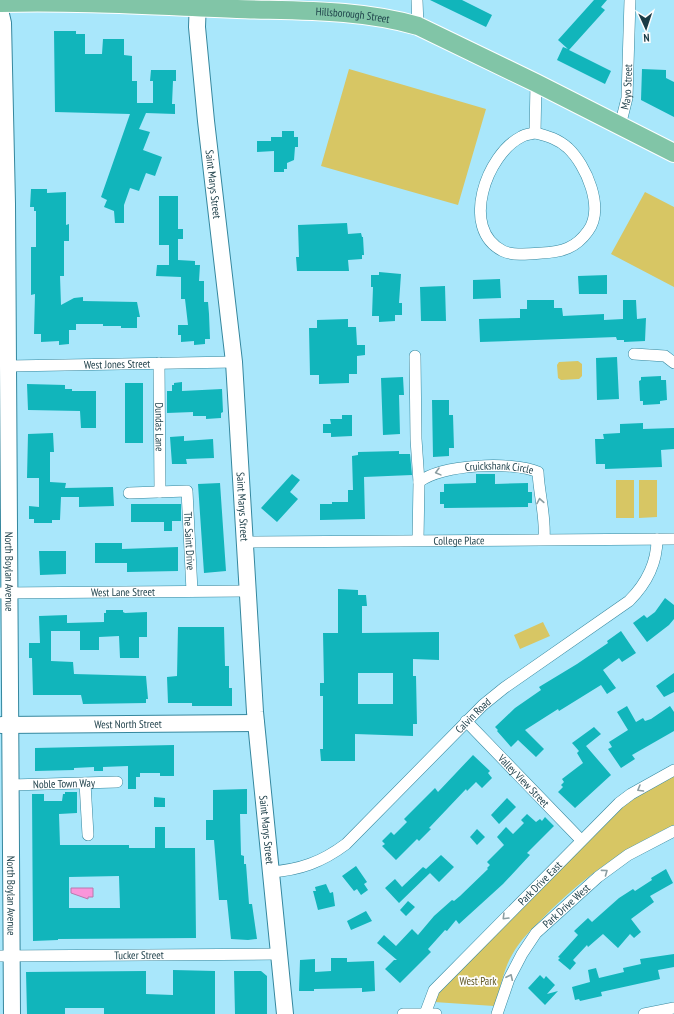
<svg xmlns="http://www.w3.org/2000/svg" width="674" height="1014" font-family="'PT Sans Narrow',sans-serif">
<rect width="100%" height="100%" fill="#a9e7fb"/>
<path fill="#d7c664" d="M349,69L486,109L458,205L321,166Z
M645,192L674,207V287L611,254Z
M578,361L582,364V376L579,379L561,380L558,378L557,365L559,362Z
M616,480H634V518H616Z
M639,480H657V517L639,518Z
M543,622L550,636L520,649L514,635Z
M674,775V825C624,848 582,878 543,918C532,929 520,940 512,955C503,970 501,989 494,1006L434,1002L433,990L609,819L630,801Z"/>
<path fill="#f995da" stroke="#b67aae" d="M71,888H93V897H88V899L71,893Z"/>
<path fill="#11b5bb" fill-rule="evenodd" d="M430,0H462L492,15L486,27Z
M594,0H607L601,7L605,10L569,50L611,71L605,84L557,60L563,47L568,49L558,40Z
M54,31H76V34H85V54H102L103,39H124V55L132,56V81H137V103H153V81H150L151,70H176V81H173L172,104H175V114L146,113L139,129L150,132L143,150L162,157L155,176L146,173L139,191L130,188L124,205V223H115L114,211L104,207L107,200L101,197L130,114L55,112Z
M642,69L666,70V78L674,82V117L641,100Z
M282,131H294V137H298V147H295L294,160L287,163V169H284V172H274V151L257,152V141H271V137H282Z
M31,189H47V193L66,192V225L69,224V241H64V276H60L61,305L74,298L83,297V301L137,302L140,317H137V328H121V326H103V324H76V330H69V344L59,345V341L41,342V334H34L35,294L31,295V247H36V211H34V207H30Z
M159,196H178V229H183V239H178V260L195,261V265H200L199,281H204V302H208L209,314L210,339H205V344L194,345V341L181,342V335H178V325H188L185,299H181V277L156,276L157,265H169V245H159Z
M347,223L348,234L361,233L362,237H363L364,255H362V259L348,260L349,271H297L296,257H299L298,225Z
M379,272L401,274L399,303H402V315H395V321L379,322V316H372L373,287H371V275H379Z
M607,275V294H579L578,276Z
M500,279L501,298L473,299V280Z
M445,286L446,321H421L420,287Z
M527,300H554V308H562L563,316L604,314V320L623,319V300H636L637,319L646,318L645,341L624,342V340H617L616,337L480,342L479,319L520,318V309H527Z
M348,319V327H356L357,345H365V355L357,356V374H349V383L319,384V375H310L309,328H317V320Z
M617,357L619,399L597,400L596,358Z
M661,376V380H666L667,400L660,401V404L643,405V401H640L639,381L641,380V377Z
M403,377L404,395H399L400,434L383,435L381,378Z
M182,382V391L222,389L223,412L221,413V418L206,419V416H193V412L167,413V391H172V385H174V383Z
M125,383H143V443H125Z
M27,384L65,385V389H72V391H96V428H81L80,411L28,410Z
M432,400H449V415H453L454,448H449V456L433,457Z
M342,415H352V436L331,437V433H323V424H331L330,419H342Z
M643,423V429L674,428V449L661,450L662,467L605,469V464H596L595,439H604L603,434L620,433V424Z
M53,433L54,452H50V482L66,483L65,488L113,487L114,506L79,507V497H61L60,520H52V523H34V519H29V506L39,507V478H27L28,434Z
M184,436V441L213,439L214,458L186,459L187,464H172L170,437Z
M399,451V454H410L412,475L364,477L365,519L320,520V504H332V502H348V490H353L352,456L358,455V452Z
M292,474L300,480L290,492L298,499L277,522L261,508Z
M476,474H495V484L528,483V492H532V503H528V507L444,508V504H440V492H444V484L476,483Z
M220,483L226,571L204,573L198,484Z
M131,504H181V521H172V531H164V522H131Z
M95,543H122V549L178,547V571L127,572V563H95Z
M39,551H66V574L40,575Z
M338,589L358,590V595H366L367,606H362V633L439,632V660L413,659V676H416L417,724H413V736L355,734V761H321L320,749H323V696H320V683H324L323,633H338ZM358,673H393V704H358Z
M665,598L674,605V619L669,625L647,642L633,623L644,615L647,618L655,612Z
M106,610H123V612L125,613L147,612V637H139V658H120L119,636L99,637V650H80V631H51V661L73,662L74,674L146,676L148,699H146V703L83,704L81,695H33L32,658H29V643H40L39,616L67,615V623L104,622V613H106Z
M178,627H224L225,666H229V688H232V706H192V703H168L167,677L177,676Z
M621,631L636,653L622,662L619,658L603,670L616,688L607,694L601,685L559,711L558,709L525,730L544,749L536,757L518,740L511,747L497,731L498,730L495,727L515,708L541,690L539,687L577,664L608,643L607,641Z
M674,673V692L664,697L656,686Z
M627,706L636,722L643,718L645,721L651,719L670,706L674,712V731L632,755L635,759L621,768L608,749L612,747L609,742L628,730L617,712Z
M594,727L601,734L586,746L611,775L575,808L558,792L563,787L561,785L564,782L562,779L583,763L577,753L579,751L572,743Z
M174,745V776H160V773H140V777H136V789H128V766L103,767V771H94V767L74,768V770L35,771V748Z
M473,755L490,771L488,773L492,778L482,788L476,782L467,791L466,789L429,828L431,829L419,841L417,839L396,860L382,846L385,844L382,841L391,832L394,835L407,822L404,819L435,788L438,792Z
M247,789V814H240L241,855L244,856V864H246L249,904H252L257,939L248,940L231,939L227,900H219L214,840H206V820H213V790Z
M65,792H77V813L59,814L60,845H129V848H155V827H165V848H195L196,938L58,939V940L33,941L32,794H44V801H62L63,794H65ZM119,876L120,908H69V877Z
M154,797L165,798V807H154Z
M507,798L516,807L499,824L491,815Z
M527,814L536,822L540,819L542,821L545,817L554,826L527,853L530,855L503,884L459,924L456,920L447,931L445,930L428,949L431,952L400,983L385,969L394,960H397L377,943L384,935L396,946L412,929L418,935L434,916L452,900L454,901L460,896L488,869L487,868L490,865L487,862L504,845L497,837L506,827L513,834L524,823L521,820Z
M477,829L485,837L477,845L470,837Z
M441,855L454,867L439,882L428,871L430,873L399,903L385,888L395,879L402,887L423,867L426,869Z
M356,866L367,882L364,884L368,890L361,895L357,889L354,891L342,876Z
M666,869L673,883L650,896L654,902L631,919L641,932L634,938L630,934L618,948L603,934L588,947L587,945L573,960L576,963L570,970L558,960L560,958L558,957L578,935L574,931L588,918L592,922L619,898L633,889L635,891L652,880L651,878Z
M326,884L330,893L333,892L335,906L318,910L313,891H316L315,887Z
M408,901L415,907L406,916L400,910Z
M366,911L372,921L351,930L347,921Z
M674,954V967L658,970L660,979L601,992L602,996L580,1001L579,999L575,1000L572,987L590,982L588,970L596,968L599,978L624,972L623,968L641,964L640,959Z
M331,958H347V962L374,961L375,991L362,992V988L314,989V991H299L300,960L315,959V972L331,971Z
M173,970L215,971V1014H104V1008H65V1014H27L26,972L146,971V994L173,995Z
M234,971H261L267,976V1014H235Z
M540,975L544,979L546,976L555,985L547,994L558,991L545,1005L528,988Z"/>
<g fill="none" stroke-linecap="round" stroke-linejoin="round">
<defs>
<g id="street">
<path d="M417,0L418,26"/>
<path id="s1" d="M620,126L627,98L630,0"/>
<path d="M535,133C548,136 558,139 568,148C586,165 605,208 588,231C576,248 562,252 542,253C530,254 513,256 503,251C459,229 487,154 521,137C525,134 531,134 535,133Z"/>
<path d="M535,133L536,83"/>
<path d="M634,354L665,356L674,363"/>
<path d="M415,356L416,439L419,482"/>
<path id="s2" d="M159,363L160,492"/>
<path id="s3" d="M9,366L234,362"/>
<path id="s4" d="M129,493L187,491L192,591"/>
<path id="s5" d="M418,540L419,482C442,464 512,461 538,472C539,495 546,517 544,539"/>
<path id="s6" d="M244,542L674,539"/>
<path id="s7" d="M0,593L247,591"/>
<path id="s8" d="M466,721L581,840"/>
<path d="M85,783L88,835"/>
<path id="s9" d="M11,785L117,782"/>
<path id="s10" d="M270,872C300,870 322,862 346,844L483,705L504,688L629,601C646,584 657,564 657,539"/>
<path id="s11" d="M0,956L278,954"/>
<path d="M403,1014H436"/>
<path id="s12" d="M425,1014L434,990L619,803L631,794L674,770"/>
<path id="s13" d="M497,1014L509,979L522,954L536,933L598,877L628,855L674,831"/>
<path d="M644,1014L674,1008"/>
</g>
<g id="secondary">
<path id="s14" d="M198,0L197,27L206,121L234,362L255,712L285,1014"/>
<path id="s15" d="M0,10L3,23L7,204L12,1014"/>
<path id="s16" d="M2,725L256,723"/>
</g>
<g id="primary">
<path id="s17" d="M0,3C79,1 158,6 237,9C297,11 360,9 418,26L536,83L674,153"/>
</g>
</defs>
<use href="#street" stroke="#35879e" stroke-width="12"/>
<use href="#secondary" stroke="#35879e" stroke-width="18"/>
<use href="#primary" stroke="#fff" stroke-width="20"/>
<use href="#street" stroke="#fff" stroke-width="11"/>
<use href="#secondary" stroke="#fff" stroke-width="16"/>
<use href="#primary" stroke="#81c5a7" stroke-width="18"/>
</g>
<defs><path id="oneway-chevron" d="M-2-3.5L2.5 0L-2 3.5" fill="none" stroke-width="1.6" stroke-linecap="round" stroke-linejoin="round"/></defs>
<g stroke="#8c9ea2">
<use href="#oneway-chevron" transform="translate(438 472) rotate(165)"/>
<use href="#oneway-chevron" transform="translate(540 501) rotate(-100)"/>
<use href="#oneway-chevron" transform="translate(640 789) rotate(150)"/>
<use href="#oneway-chevron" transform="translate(605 872) rotate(-36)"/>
<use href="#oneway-chevron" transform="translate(505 917) rotate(135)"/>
<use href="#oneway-chevron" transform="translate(510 977) rotate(-65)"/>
</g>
<g text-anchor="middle" stroke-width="3.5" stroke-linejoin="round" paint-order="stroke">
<g font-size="11" fill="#1a3c46" stroke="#fdfdfd">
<text dy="4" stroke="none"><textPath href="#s17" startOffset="353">Hillsborough Street</textPath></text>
<text dy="4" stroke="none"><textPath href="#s1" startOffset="40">Mayo Street</textPath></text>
<text dy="4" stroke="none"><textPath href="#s14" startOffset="185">Saint Marys Street</textPath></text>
<text dy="4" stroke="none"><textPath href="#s3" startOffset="108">West Jones Street</textPath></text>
<text dy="4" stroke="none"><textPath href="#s2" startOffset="64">Dundas Lane</textPath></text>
<text dy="4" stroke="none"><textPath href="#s5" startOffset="141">Cruickshank Circle</textPath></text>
<text dy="4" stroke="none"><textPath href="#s14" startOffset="509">Saint Marys Street</textPath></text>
<text dy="4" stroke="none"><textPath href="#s6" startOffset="215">College Place</textPath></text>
<text dy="4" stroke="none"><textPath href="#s4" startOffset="108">The Saint Drive</textPath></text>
<text dy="4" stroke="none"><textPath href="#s15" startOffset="562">North Boylan Avenue</textPath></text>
<text dy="4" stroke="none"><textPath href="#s7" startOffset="123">West Lane Street</textPath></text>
<text dy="4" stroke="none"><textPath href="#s10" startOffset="263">Calvin Road</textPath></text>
<text dy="4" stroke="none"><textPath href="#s16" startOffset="126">West North Street</textPath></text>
<text dy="4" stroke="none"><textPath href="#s8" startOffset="83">Valley View Street</textPath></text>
<text dy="4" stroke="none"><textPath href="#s9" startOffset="53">Noble Town Way</textPath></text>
<text dy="4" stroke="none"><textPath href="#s14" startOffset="833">Saint Marys Street</textPath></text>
<text dy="4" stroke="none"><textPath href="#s12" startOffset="176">Park Drive East</textPath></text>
<text dy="4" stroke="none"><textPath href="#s15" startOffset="886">North Boylan Avenue</textPath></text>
<text dy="4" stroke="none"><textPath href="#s13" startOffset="131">Park Drive West</textPath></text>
<text dy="4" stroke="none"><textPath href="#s11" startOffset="139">Tucker Street</textPath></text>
</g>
<g font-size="11" fill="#615826" stroke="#fdfdfd">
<text x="478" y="985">West Park</text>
</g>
</g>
<g transform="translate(646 28) rotate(177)" stroke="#fdfdfd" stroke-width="3" paint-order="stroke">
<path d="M0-3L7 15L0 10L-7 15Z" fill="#1a3c46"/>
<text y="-6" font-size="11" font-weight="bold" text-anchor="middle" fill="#1a3c46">N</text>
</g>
</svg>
